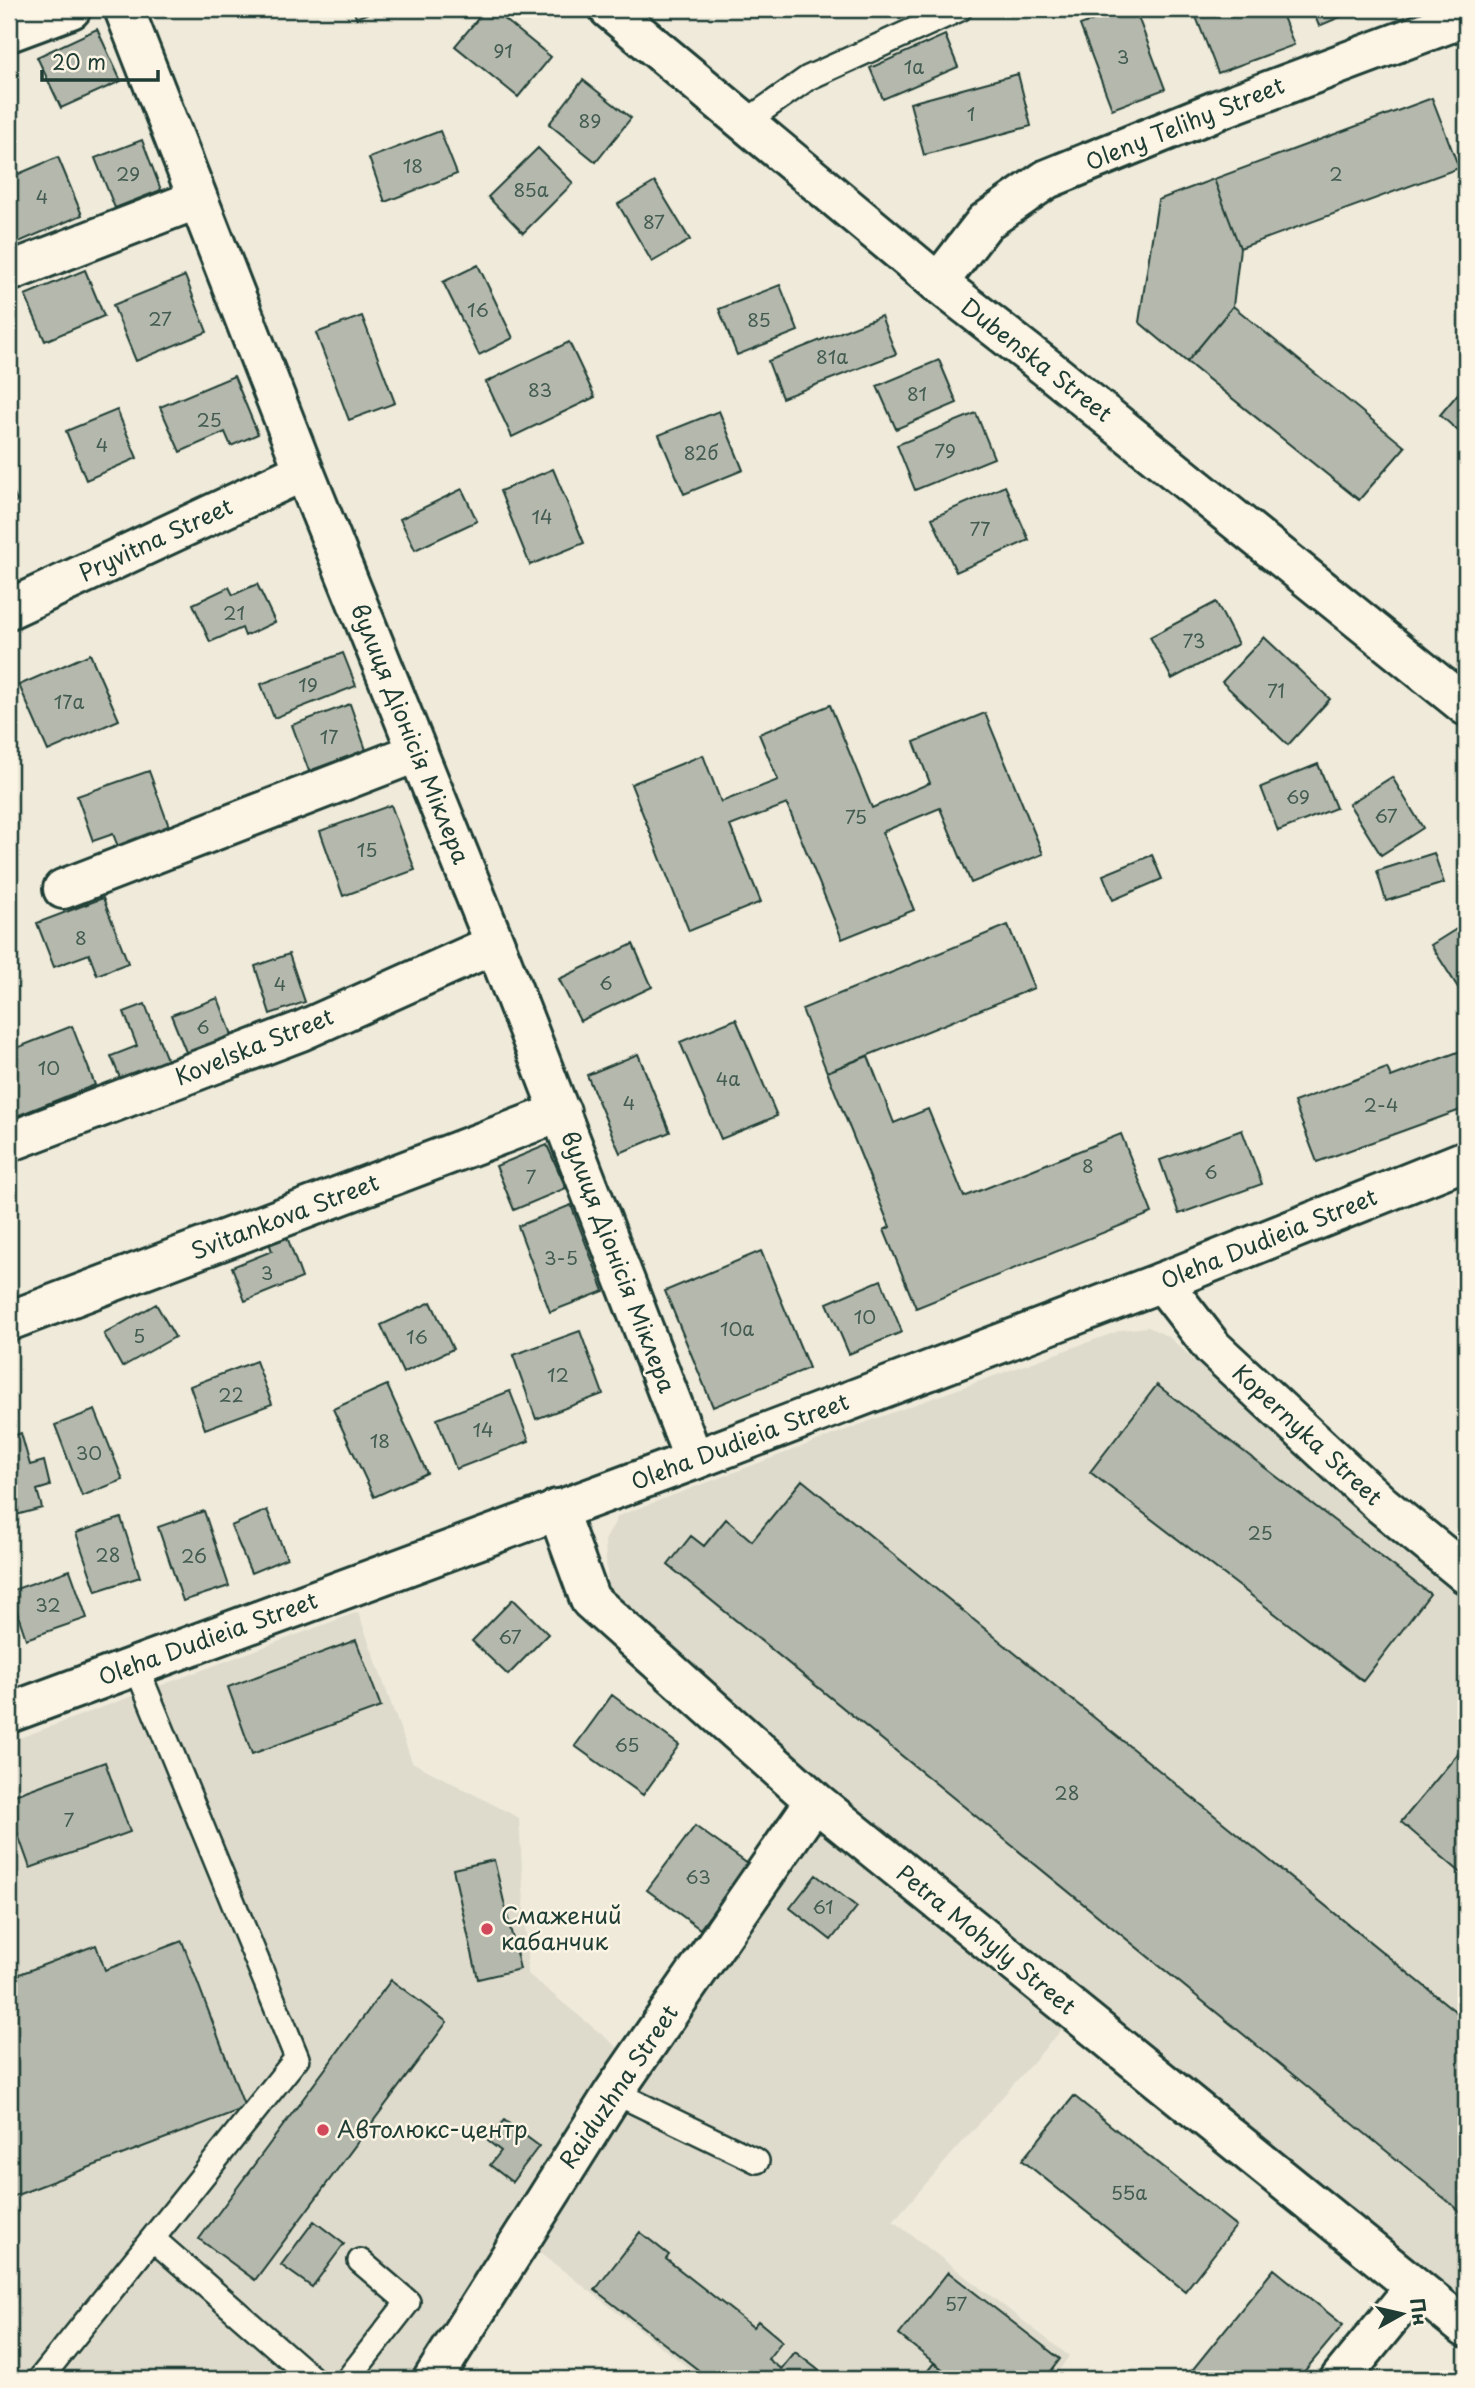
<svg xmlns="http://www.w3.org/2000/svg" width="1475" height="2388" font-family="'Playpen Sans',sans-serif">
<rect width="100%" height="100%" fill="#efeada"/>
<filter id="ink" filterUnits="userSpaceOnUse"><feTurbulence type="fractalNoise" baseFrequency=".0143" numOctaves="2"/><feDisplacementMap in="SourceGraphic" scale="14" xChannelSelector="R" yChannelSelector="G"/><feConvolveMatrix kernelMatrix="1 2 1 2 8 2 1 2 1" color-interpolation-filters="sRGB"/></filter>
<g filter="url(#ink)">
<path fill="#dedbcc" d="M1148,1327L1169,1337L1368,1520L1466,1601V2302L829,1786L608,1588L605,1541L618,1516L883,1416L1122,1330Z
M358,1612L412,1762L519,1818L528,1974L623,2052L415,2379H9V1742Z
M815,1827L1063,2028L893,2221L1069,2356L1053,2379H703L533,2247Z"/>
<path fill="#b5b9ad" stroke="#1f3d34" stroke-width="2" d="M353,9H379L356,18Z
M486,9H492L551,57L518,97L455,46Z
M1124,9H1135L1165,89L1112,109L1080,25Z
M1193,9H1280L1294,45L1218,73Z
M1312,9H1359L1319,26Z
M97,29L121,81L61,108L37,57Z
M945,35L958,67L883,99L870,68Z
M1018,74L1031,126L924,155L910,103Z
M583,80L631,118L596,162L549,124Z
M1432,98L1459,168L1240,248L1214,179Z
M440,131L457,174L385,202L369,158Z
M142,140L161,190L115,208L95,158Z
M538,148L573,183L523,233L488,197Z
M58,157L82,215L12,245L9,237V178Z
M1214,179L1240,248L1233,306L1187,362L1139,322L1158,200Z
M655,182L690,240L652,262L618,204Z
M478,265L513,338L479,355L443,282Z
M85,270L104,316L45,341L25,295Z
M185,276L207,332L136,361L113,305Z
M780,285L798,331L737,355L719,309Z
M1233,306L1405,447L1359,500L1187,362Z
M362,316L395,403L349,420L316,333Z
M881,316L896,354L782,398L768,361Z
M569,342L595,397L512,437L486,382Z
M939,360L957,403L896,429L877,386Z
M234,376L258,434L231,446L225,432L180,452L160,407Z
M1466,384V438L1440,415Z
M117,410L137,458L86,480L66,431Z
M719,411L743,470L684,494L659,435Z
M976,413L994,458L915,490L897,445Z
M553,469L584,543L530,565L500,491Z
M9,482L17,501L9,505Z
M1005,486L1029,540L956,572L932,518Z
M462,489L477,521L415,550L400,519Z
M257,584L275,622L245,636L242,628L210,642L193,604L229,587L233,595Z
M1216,602L1238,644L1172,679L1150,637Z
M1264,637L1330,699L1288,745L1222,682Z
M343,653L356,686L274,718L261,684Z
M90,654L119,720L48,751L19,685Z
M350,704L366,750L309,771L292,725Z
M830,705L872,808L930,783L914,742L985,713L1043,854L971,883L940,808L882,832L914,910L842,939L787,804L730,826L761,902L689,931L631,784L703,755L721,802L778,780L759,734Z
M1318,764L1336,808L1278,831L1261,787Z
M149,771L172,835L121,854L113,834L93,841L77,796Z
M1392,777L1423,828L1381,855L1349,804Z
M391,805L415,870L343,896L320,831Z
M1434,853L1444,883L1386,901L1377,871Z
M1152,855L1162,879L1113,900L1103,875Z
M103,898L128,963L97,975L89,954L54,967L37,923Z
M1466,923V1000L1431,945Z
M1008,925L1034,988L827,1072L802,1009Z
M633,944L652,987L580,1021L559,979Z
M289,954L305,1002L270,1014L255,966Z
M218,998L234,1040L188,1057L171,1015Z
M145,1004L169,1065L122,1083L111,1056L137,1046L124,1012Z
M736,1019L777,1116L721,1139L680,1042Z
M72,1026L95,1085L14,1117L9,1103V1051Z
M1466,1049V1108L1317,1162L1294,1102L1387,1068L1391,1077Z
M638,1054L670,1132L620,1153L587,1075Z
M868,1056L894,1123L928,1109L964,1197L1121,1134L1152,1213L916,1308L884,1230L890,1227L827,1072Z
M1242,1130L1262,1184L1179,1214L1160,1160Z
M547,1145L566,1188L514,1210L496,1166Z
M571,1205L604,1291L550,1312L518,1226Z
M286,1234L302,1278L245,1301L232,1267L272,1251L268,1240Z
M761,1251L809,1368L713,1407L665,1291Z
M881,1280L902,1332L849,1354L827,1303Z
M431,1302L453,1349L403,1373L381,1325Z
M156,1304L175,1337L122,1367L104,1334Z
M580,1331L603,1394L536,1419L513,1355Z
M256,1361L272,1404L205,1429L190,1386Z
M387,1385L427,1473L374,1497L333,1409Z
M1157,1385L1430,1594L1363,1681L1090,1472Z
M510,1391L529,1441L456,1469L437,1419Z
M95,1410L123,1480L82,1496L55,1425Z
M21,1433L30,1465L44,1461L50,1486L37,1490L42,1508L9,1517V1437Z
M802,1480L1466,2020V2216L668,1565L691,1536L704,1546L726,1519L752,1541Z
M267,1510L287,1558L251,1573L231,1526Z
M204,1511L229,1586L183,1601L158,1527Z
M121,1518L140,1577L96,1591L76,1533Z
M70,1570L87,1618L26,1639L10,1591Z
M513,1599L548,1634L508,1675L472,1641Z
M356,1640L381,1707L252,1754L228,1687Z
M612,1695L679,1745L643,1795L575,1746Z
M1466,1744V1877L1401,1822Z
M105,1762L130,1832L30,1868L9,1809V1797Z
M695,1826L748,1864L700,1929L647,1890Z
M494,1860L520,1969L478,1979L453,1869Z
M816,1875L857,1907L831,1940L790,1908Z
M182,1941L245,2108L9,2198V1978L96,1945L105,1970Z
M391,1980L447,2022L255,2280L199,2239Z
M1074,2096L1236,2226L1185,2291L1022,2160Z
M504,2120L539,2146L512,2182L490,2165L501,2151L488,2141Z
M314,2221L344,2244L312,2287L281,2265Z
M640,2232L669,2255L666,2259L753,2327L758,2321L782,2341L768,2359L781,2369L795,2352L830,2379H710L595,2290Z
M1274,2269L1343,2325L1298,2379H1185Z
M948,2272L1060,2359L1045,2379H955L899,2335Z
M934,2363L955,2379H921Z"/>
<g fill="none" stroke-linecap="round" stroke-linejoin="round">
<defs>
<path id="lane" d="M744,123L808,78L960,9
M614,2092L757,2161
M153,2239L313,2379
M40,2379L297,2058L136,1666
M348,2379L408,2302L360,2261"/>
<path id="street" d="M124,9L304,471L495,944L694,1460
M9,32L71,9
M9,272L198,199
M938,283L985,222L1047,179L1220,109L1466,17
M9,609L304,471
M63,889L418,752
M9,1142L301,1031L495,944
M1162,1282L1213,1348L1382,1505L1466,1574
M9,1321L561,1112
M557,1509L590,1600L815,1801L1466,2328
M433,2379L614,2092L815,1801
M1340,2379L1415,2287"/>
<path id="secondary" d="M9,1713L694,1460L1162,1282L1466,1160"/>
<path id="primary" d="M609,9L938,283L1046,367L1466,706"/>
</defs>
<use href="#lane" stroke="#1f3d34" stroke-width="28"/>
<use href="#street" stroke="#1f3d34" stroke-width="44"/>
<use href="#secondary" stroke="#1f3d34" stroke-width="44"/>
<use href="#primary" stroke="#1f3d34" stroke-width="44"/>
<use href="#lane" stroke="#fcf5e5" stroke-width="23"/>
<use href="#street" stroke="#fcf5e5" stroke-width="38"/>
<use href="#secondary" stroke="#fcf5e5" stroke-width="38"/>
<use href="#primary" stroke="#fcf5e5" stroke-width="38"/>
</g>
</g>
<g fill="#d1495b" stroke="#fcf5e5" stroke-width="2.5">
<circle cx="487" cy="1929" r="7"/>
<circle cx="323" cy="2130" r="7"/>
</g>
<g text-anchor="middle" stroke-width="5" stroke-linejoin="round" paint-order="stroke">
<g font-size="19" fill="#445c52">
<text x="503" y="58">91</text>
<text x="1123" y="64">3</text>
<text x="914" y="74">1а</text>
<text x="971" y="121">1</text>
<text x="590" y="128">89</text>
<text x="413" y="173">18</text>
<text x="128" y="181">29</text>
<text x="1336" y="181">2</text>
<text x="531" y="197">85а</text>
<text x="42" y="204">4</text>
<text x="654" y="229">87</text>
<text x="478" y="317">16</text>
<text x="160" y="326">27</text>
<text x="759" y="327">85</text>
<text x="832" y="364">81а</text>
<text x="540" y="397">83</text>
<text x="917" y="401">81</text>
<text x="209" y="427">25</text>
<text x="102" y="452">4</text>
<text x="945" y="458">79</text>
<text x="701" y="460">82б</text>
<text x="542" y="524">14</text>
<text x="980" y="536">77</text>
<text x="234" y="620">21</text>
<text x="1194" y="648">73</text>
<text x="308" y="692">19</text>
<text x="1276" y="698">71</text>
<text x="69" y="709">17а</text>
<text x="329" y="744">17</text>
<text x="1298" y="804">69</text>
<text x="1386" y="823">67</text>
<text x="856" y="824">75</text>
<text x="367" y="857">15</text>
<text x="81" y="945">8</text>
<text x="606" y="990">6</text>
<text x="280" y="991">4</text>
<text x="203" y="1034">6</text>
<text x="49" y="1075">10</text>
<text x="728" y="1086">4а</text>
<text x="629" y="1110">4</text>
<text x="1381" y="1112">2-4</text>
<text x="1088" y="1173">8</text>
<text x="1211" y="1179">6</text>
<text x="531" y="1184">7</text>
<text x="561" y="1265">3-5</text>
<text x="267" y="1280">3</text>
<text x="865" y="1324">10</text>
<text x="737" y="1336">10а</text>
<text x="139" y="1343">5</text>
<text x="417" y="1344">16</text>
<text x="558" y="1382">12</text>
<text x="231" y="1402">22</text>
<text x="483" y="1437">14</text>
<text x="380" y="1448">18</text>
<text x="89" y="1460">30</text>
<text x="1260" y="1540">25</text>
<text x="108" y="1562">28</text>
<text x="194" y="1563">26</text>
<text x="48" y="1612">32</text>
<text x="510" y="1644">67</text>
<text x="627" y="1752">65</text>
<text x="1067" y="1800">28</text>
<text x="69" y="1827">7</text>
<text x="698" y="1884">63</text>
<text x="823" y="1914">61</text>
<text x="1129" y="2200">55а</text>
<text x="956" y="2311">57</text>
</g>
<g font-size="23" fill="#1f3d34" stroke="#fcf5e5">
<text transform="translate(1185 124) rotate(-22)" y="8">Oleny Telihy Street</text>
<text transform="translate(1036 360) rotate(38)" y="8">Dubenska Street</text>
<text transform="translate(156 540) rotate(-25)" y="8">Pryvitna Street</text>
<text transform="translate(410 734) rotate(68)" y="8">вулиця Діонісія Міклера</text>
<text transform="translate(254 1047) rotate(-22)" y="8">Kovelska Street</text>
<text transform="translate(285 1217) rotate(-21)" y="8">Svitankova Street</text>
<text transform="translate(1269 1239) rotate(-22)" y="8">Oleha Dudieia Street</text>
<text transform="translate(618 1262) rotate(69)" y="8">вулиця Діонісія Міклера</text>
<text transform="translate(1307 1435) rotate(43)" y="8">Kopernyka Street</text>
<text transform="translate(740 1442) rotate(-21)" y="8">Oleha Dudieia Street</text>
<text transform="translate(208 1639) rotate(-20)" y="8">Oleha Dudieia Street</text>
<text transform="translate(986 1940) rotate(39)" y="8">Petra Mohyly Street</text>
<text transform="translate(619 2087) rotate(-56)" y="8">Raiduzhna Street</text>
</g>
<g font-size="23" fill="#1f3d34" stroke="#fcf5e5" text-anchor="start">
<text x="501" y="1924">Смажений<tspan x="501" dy="26">кабанчик</tspan></text>
<text x="337" y="2138">Автолюкс-центр</text>
</g>
</g>
<rect width="1475" height="2388" fill="none" stroke="#fcf5e5" stroke-width="35"/>
<rect x="18" y="18" width="1440" height="2353" fill="none" stroke="#1f3d34" stroke-width="2.5" filter="url(#ink)"/>
<g transform="translate(1402 2314) rotate(82)" stroke="#fcf5e5" stroke-width="5" paint-order="stroke">
<path d="M0-5L12 26L0 18L-12 26Z" fill="#1f3d34"/>
<text y="-10" font-size="19" font-weight="bold" text-anchor="middle" fill="#1f3d34">Пн</text>
</g>
<path d="M42 70v10h116v-10" fill="none" stroke="#1f3d34" stroke-width="3.5"/>
<text x="52" y="70" font-size="21" fill="#1f3d34" stroke="#fcf5e5" stroke-width="5" paint-order="stroke">20 m</text>
</svg>
